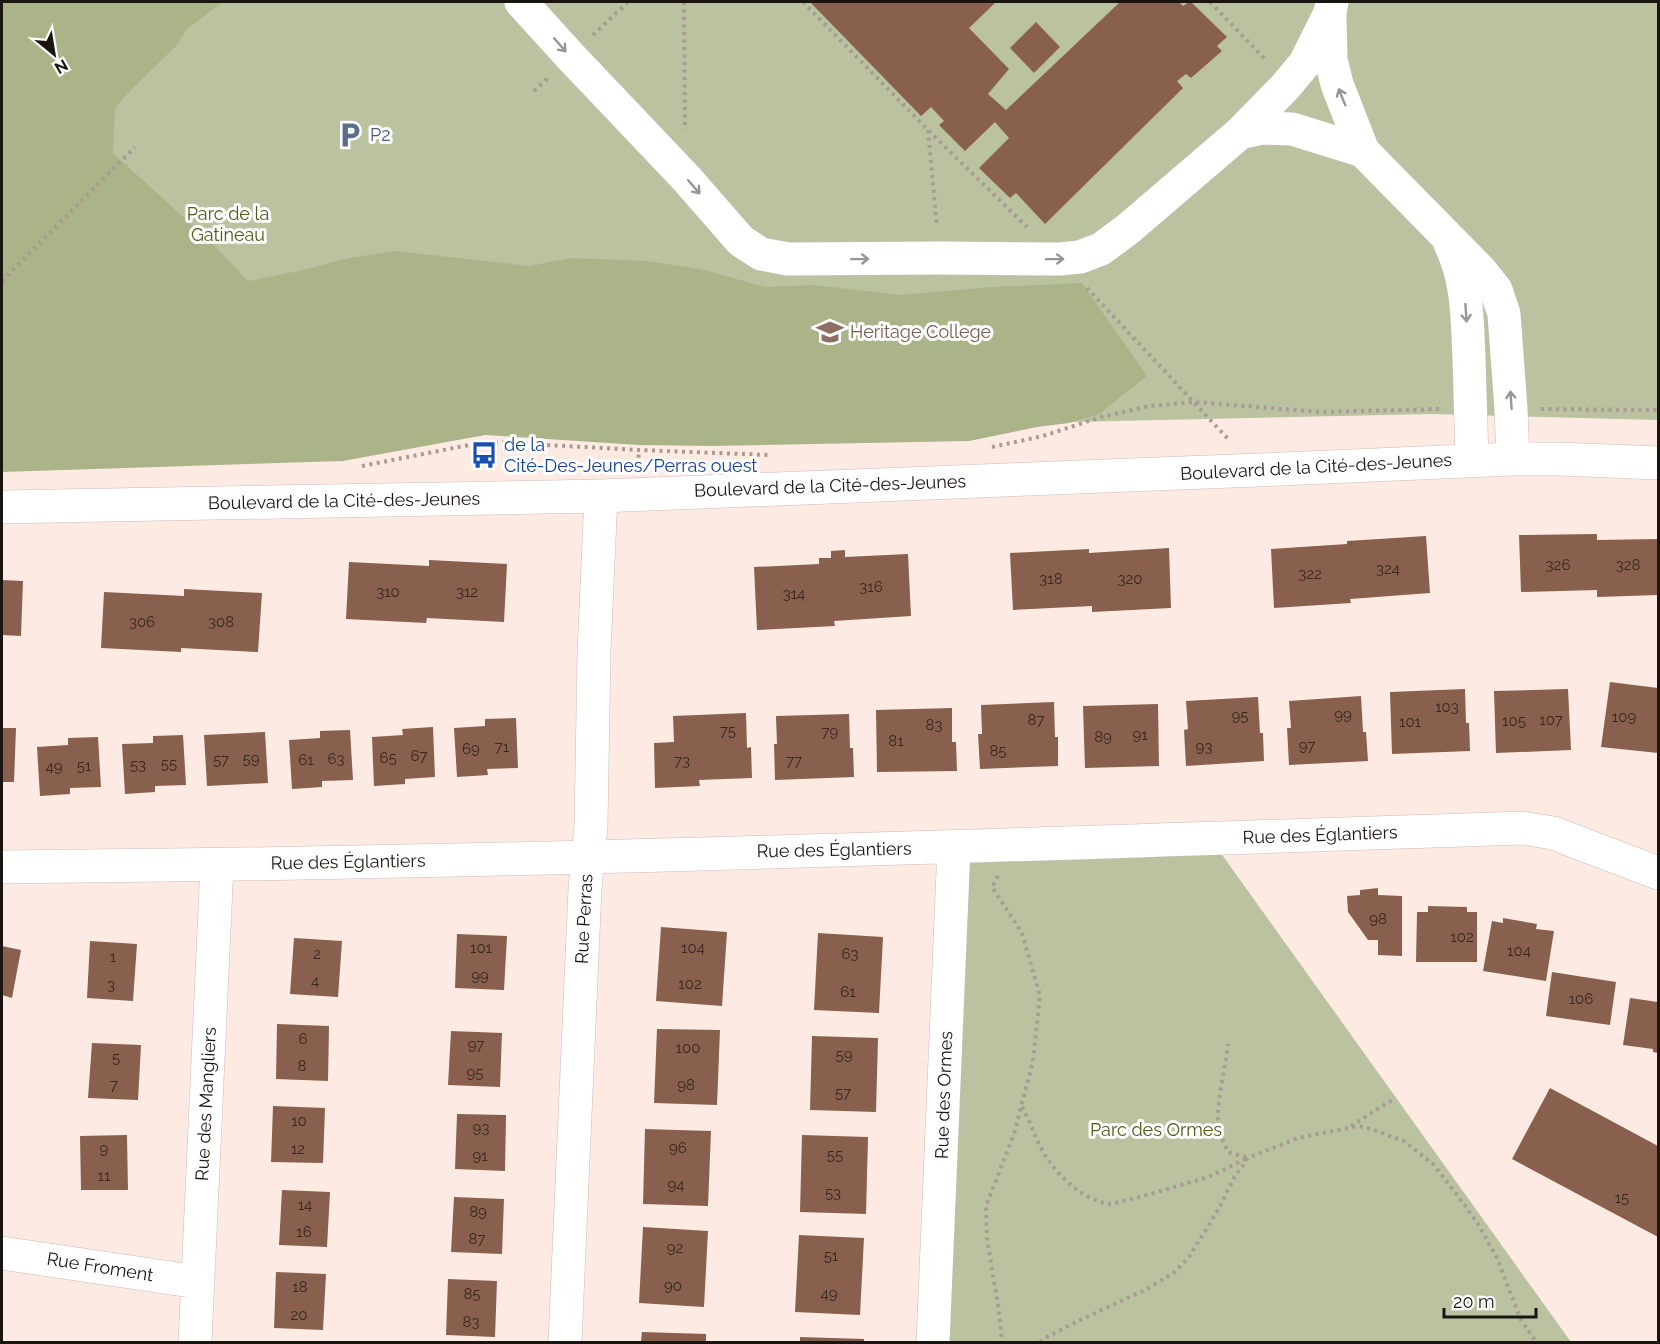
<svg xmlns="http://www.w3.org/2000/svg" width="1660" height="1344" font-family="Raleway,sans-serif">
<rect width="100%" height="100%" fill="#fdebe3"/>
<path fill="#bbc2a0" d="M2,2H1658V420L1431,414L485,435L2,461Z
M1210,838L1571,1342H933L954,847Z"/>
<path fill="#abb489" d="M2,2H223L187,29L176,46L131,90L115,108L113,153L214,245L248,281L298,271L349,258L395,251L529,266L571,258L647,261L705,270L765,287L813,285L901,295L992,287L1082,283L1147,376L1099,414L1069,423L1037,427L969,441L711,446L639,445L485,435L343,461L2,472Z"/>
<path fill="#89604e" d="M810,2H993L995,3L969,28L1009,69L988,94L1006,110L1120,2H1179L1183,6L1189,2H1191L1227,37L1217,46L1222,51L1191,78L1186,74L1177,81L1183,88L1045,224L1016,193L1010,198L979,168L1009,138L995,122L965,151L939,125L944,121L931,107L921,116Z
M1036,22L1060,47L1034,73L1010,48Z
M1597,534V540L1658,539V595L1597,597V590L1521,592L1519,535Z
M1426,536L1430,593L1350,599L1351,603L1274,608L1271,549L1347,544V541Z
M1169,548L1171,608L1092,612V606L1013,610L1010,553L1089,549V553Z
M845,550V557L908,554L911,616L834,621L835,626L757,630L754,567L819,564V558H831V551Z
M429,560L507,564L504,622L427,618L426,623L346,619L349,562L429,566Z
M2,580L23,581L21,636L2,635Z
M184,589L262,593L258,652L181,648V652L101,648L104,592L184,596Z
M1610,682L1658,688V753L1601,747Z
M1465,689L1466,723H1469L1470,751L1392,754L1390,692Z
M1568,689L1571,750L1496,753L1494,691Z
M1361,696L1363,732H1366L1368,761L1289,765L1287,728H1291L1289,701Z
M1258,697L1260,733H1263L1264,761L1186,766L1184,730L1188,729L1186,701Z
M1054,702L1055,737H1058V766L980,769L978,734H982L981,705Z
M1158,704L1159,766L1085,768L1083,706Z
M952,708V742H956L957,771L877,772L876,710Z
M746,713L747,748L751,747L752,778L699,780L700,786L655,788L654,743L674,742L673,716Z
M849,714L850,748H853L854,777L775,780L774,744H777L776,716Z
M516,718L518,768L487,769L488,775L457,777L454,728L485,726V719Z
M433,727L435,777L405,779V784L374,786L372,737L403,735L402,729Z
M2,728H16L14,782H2Z
M350,730L353,780L322,781V787L292,789L289,740L320,738V731Z
M265,732L268,783L207,786L204,735Z
M183,735L186,785L155,786V792L125,794L122,744L153,743V736Z
M98,737L101,787L70,788V794L40,796L37,747L68,745V738Z
M1378,888V895L1402,896V956L1378,955V940H1368L1348,912L1347,896L1360,895V890Z
M1428,906L1467,907V912H1477V962H1416L1417,912H1428Z
M1503,918L1537,924L1536,929L1554,931L1546,981L1483,971L1492,921L1503,923Z
M661,927L727,932L722,1006L656,1001Z
M818,933L883,937L879,1013L814,1010Z
M457,934L507,936L504,990L455,988Z
M294,938L342,941L338,997L290,994Z
M90,941L137,944L133,1001L87,998Z
M2,946L21,950L12,998L2,995Z
M1552,972L1616,982L1610,1025L1546,1016Z
M1630,998L1658,1002V1053L1653,1052V1049L1623,1045Z
M277,1024L329,1026L328,1081L276,1079Z
M657,1029L720,1030L717,1105L654,1103Z
M451,1031L502,1033L500,1087L448,1085Z
M812,1036L878,1038L876,1112L810,1110Z
M92,1043L141,1045L138,1100L88,1098Z
M1550,1088L1658,1146V1237L1512,1159Z
M273,1106L325,1108L323,1163L271,1162Z
M457,1114L506,1115L505,1171L455,1169Z
M645,1129L711,1131L708,1206L643,1204Z
M127,1135L128,1190H81L80,1136Z
M802,1135L868,1137L866,1214L800,1212Z
M282,1190L330,1192L327,1247L279,1245Z
M454,1197L504,1199L502,1254L451,1252Z
M643,1227L708,1231L704,1307L639,1303Z
M799,1235L864,1238L860,1315L795,1312Z
M276,1272L326,1274L323,1330L274,1328Z
M448,1279L497,1281L495,1337L446,1335Z
M642,1332L706,1334V1342H641Z
M800,1337L864,1339V1342H800Z"/>
<g fill="none" stroke-linecap="round" stroke-linejoin="round">
<defs>
<path id="minor" d="M521,2L571,57L686,178L741,241L761,254L788,259L940,258L1060,259L1080,257L1101,249L1128,229L1240,133L1285,87L1305,63L1330,13L1332,2
M1330,18L1331,60L1337,84L1363,151L1481,271L1496,290L1504,314L1511,409L1513,459
M1240,133L1263,128L1292,129L1363,151
M1450,244C1468,281 1467,317 1469,358C1470,392 1471,426 1472,460
M2,507L601,496L1258,470L1513,459H1559L1658,463
M2,867C509,863 1015,845 1522,828L1553,833L1658,873
M2,1253L198,1282
M195,1342L217,865
M565,1342L585,889L591,826L594,652L601,496
M933,1342L954,847"/>
</defs>
<use href="#minor" stroke="#cbbab3" stroke-width="34"/>
<path stroke="#a89a94" stroke-width="4" stroke-dasharray="3 4.5" stroke-linecap="butt" d="M684,2L685,130
M803,2L927,129L1027,227
M1210,2L1266,60
M593,35L628,2
M534,91L549,77
M928,130L937,227
M2,281L135,147
M1087,288L1229,440
M1541,409L1658,410
M992,447L1043,436L1101,417L1150,406L1194,402L1321,412L1440,409
M638,465L639,450
M362,466L474,444L492,442L639,450L769,455
M998,876L992,887L1022,933L1040,996L1033,1061L1014,1134L986,1206L987,1239L999,1311L1002,1342
M1022,1107C1031,1123 1037,1144 1047,1158C1060,1178 1086,1202 1111,1204L1151,1194L1208,1177L1248,1158L1228,1152C1224,1143 1219,1133 1218,1125C1217,1098 1225,1071 1228,1044
M1351,1126L1395,1098
M1040,1342L1047,1337L1078,1321L1147,1289L1175,1272L1189,1257L1218,1210L1234,1178L1248,1158L1298,1138L1358,1126L1371,1129L1404,1141L1433,1164L1455,1192L1478,1224L1497,1258L1521,1320L1536,1342"/>
<use href="#minor" stroke="#fff" stroke-width="33"/>
</g>
<defs><path id="oneway-shaft" d="M-6 0H5M1.5-3L5.5 0L1.5 3" fill="none" stroke-width="1.6" stroke-linecap="round" stroke-linejoin="round" transform="scale(1.5)"/></defs>
<g stroke="#989694">
<use href="#oneway-shaft" transform="translate(560 45) rotate(49)"/>
<use href="#oneway-shaft" transform="translate(1342 97) rotate(-112)"/>
<use href="#oneway-shaft" transform="translate(694 187) rotate(49)"/>
<use href="#oneway-shaft" transform="translate(860 259) rotate(-1)"/>
<use href="#oneway-shaft" transform="translate(1055 259) rotate(-1)"/>
<use href="#oneway-shaft" transform="translate(1466 313) rotate(86)"/>
<use href="#oneway-shaft" transform="translate(1511 400) rotate(-94)"/>
</g>
<defs>
<symbol id="parking-bare" viewBox="-9 -9 18 18"><path d="M-3.5-5.5H1a3.5 3.5 0 0 1 0 7H-1V5.5H-3.5ZM-1-3.4V-.6H.8a1.4 1.4 0 0 0 0-2.8Z" fill="#5c6f8a" stroke="#fdfdfd" stroke-width="2.5" paint-order="stroke"/></symbol>
<symbol id="university-bare" viewBox="-9 -9 18 18"><path d="M0-5L7-2L0 1L-7-2ZM-4 1L0 2.5L4 1V4Q0 6-4 4Z" fill="#8d6e63" stroke="#fdfdfd" stroke-width="2.5" paint-order="stroke"/></symbol>
<symbol id="bus-bare" viewBox="-9 -9 18 18"><path d="M-5-6H5V4H4V6H2V4H-2V6H-4V4H-5ZM-3.5-4V0h7V-4ZM-3.5 1.2v1.5H-2V1.2ZM2 1.2v1.5H3.5V1.2Z" fill="#1a4fb4" stroke="#fdfdfd" stroke-width="2.5" paint-order="stroke"/></symbol>
</defs>
<g fill-rule="evenodd">
<use href="#parking-bare" x="331" y="116" width="38" height="38"/>
<use href="#university-bare" x="811" y="313" width="38" height="38"/>
<use href="#bus-bare" x="465" y="436" width="38" height="38"/>
</g>
<g text-anchor="middle" stroke-width="6" stroke-linejoin="round" paint-order="stroke">
<g font-size="15" fill="#362821">
<text x="1558" y="570">326</text>
<text x="1628" y="570">328</text>
<text x="1388" y="574">324</text>
<text x="1310" y="579">322</text>
<text x="1051" y="584">318</text>
<text x="1130" y="584">320</text>
<text x="871" y="592">316</text>
<text x="388" y="597">310</text>
<text x="467" y="597">312</text>
<text x="794" y="599">314</text>
<text x="142" y="627">306</text>
<text x="221" y="627">308</text>
<text x="1447" y="712">103</text>
<text x="1343" y="720">99</text>
<text x="1240" y="721">95</text>
<text x="1624" y="722">109</text>
<text x="1036" y="725">87</text>
<text x="1551" y="725">107</text>
<text x="1514" y="726">105</text>
<text x="1410" y="727">101</text>
<text x="934" y="730">83</text>
<text x="728" y="736">75</text>
<text x="830" y="737">79</text>
<text x="1140" y="740">91</text>
<text x="1103" y="742">89</text>
<text x="896" y="746">81</text>
<text x="1307" y="751">97</text>
<text x="502" y="752">71</text>
<text x="1204" y="752">93</text>
<text x="471" y="754">69</text>
<text x="998" y="756">85</text>
<text x="419" y="761">67</text>
<text x="388" y="763">65</text>
<text x="251" y="764">59</text>
<text x="336" y="764">63</text>
<text x="221" y="765">57</text>
<text x="306" y="765">61</text>
<text x="682" y="766">73</text>
<text x="794" y="766">77</text>
<text x="169" y="769">55</text>
<text x="138" y="770">53</text>
<text x="84" y="771">51</text>
<text x="54" y="772">49</text>
<text x="1378" y="924">98</text>
<text x="1462" y="942">102</text>
<text x="481" y="953">101</text>
<text x="693" y="953">104</text>
<text x="1519" y="956">104</text>
<text x="317" y="959">2</text>
<text x="850" y="959">63</text>
<text x="113" y="962">1</text>
<text x="480" y="981">99</text>
<text x="315" y="986">4</text>
<text x="690" y="989">102</text>
<text x="111" y="990">3</text>
<text x="848" y="997">61</text>
<text x="1581" y="1004">106</text>
<text x="303" y="1044">6</text>
<text x="476" y="1050">97</text>
<text x="688" y="1053">100</text>
<text x="844" y="1060">59</text>
<text x="116" y="1063">5</text>
<text x="302" y="1071">8</text>
<text x="475" y="1078">95</text>
<text x="114" y="1090">7</text>
<text x="686" y="1090">98</text>
<text x="843" y="1098">57</text>
<text x="299" y="1126">10</text>
<text x="481" y="1133">93</text>
<text x="678" y="1153">96</text>
<text x="104" y="1154">9</text>
<text x="298" y="1154">12</text>
<text x="835" y="1160">55</text>
<text x="480" y="1161">91</text>
<text x="104" y="1181">11</text>
<text x="676" y="1190">94</text>
<text x="833" y="1198">53</text>
<text x="1622" y="1203">15</text>
<text x="305" y="1210">14</text>
<text x="478" y="1217">89</text>
<text x="304" y="1237">16</text>
<text x="477" y="1244">87</text>
<text x="675" y="1253">92</text>
<text x="831" y="1261">51</text>
<text x="673" y="1291">90</text>
<text x="300" y="1292">18</text>
<text x="472" y="1299">85</text>
<text x="829" y="1299">49</text>
<text x="299" y="1320">20</text>
<text x="471" y="1327">83</text>
</g>
<g font-size="18" fill="#4e5e75" stroke="#fdfdfd" text-anchor="start">
<text x="370" y="141">P2</text>
</g>
<g font-size="18" fill="#515a16" stroke="#fdfdfd">
<text x="228" y="220">Parc de la<tspan x="228" dy="21">Gatineau</tspan></text>
<text x="1156" y="1136">Parc des Ormes</text>
</g>
<g font-size="18" fill="#785e54" stroke="#fdfdfd" text-anchor="start">
<text x="850" y="338">Heritage College</text>
</g>
<g font-size="18" fill="#164399" stroke="#fdfdfd" text-anchor="start">
<text x="504" y="451">de la<tspan x="504" dy="21">Cité-Des-Jeunes/Perras ouest</tspan></text>
</g>
<g font-size="18" fill="#1b1512" stroke="#fdfdfd">
<text transform="translate(1316 467) rotate(-3)" y="6">Boulevard de la Cité-des-Jeunes</text>
<text transform="translate(830 486) rotate(-2)" y="6">Boulevard de la Cité-des-Jeunes</text>
<text transform="translate(344 501) rotate(-1)" y="6">Boulevard de la Cité-des-Jeunes</text>
<text transform="translate(1320 835) rotate(-2)" y="6">Rue des Églantiers</text>
<text transform="translate(834 850) rotate(-1)" y="6">Rue des Églantiers</text>
<text transform="translate(348 862) rotate(-1)" y="6">Rue des Églantiers</text>
<text transform="translate(584 919) rotate(-87)" y="6">Rue Perras</text>
<text transform="translate(944 1095) rotate(-88)" y="6">Rue des Ormes</text>
<text transform="translate(206 1104) rotate(-87)" y="6">Rue des Mangliers</text>
<text transform="translate(100 1267) rotate(9)" y="6">Rue Froment</text>
</g>
</g>
<rect width="1660" height="1344" fill="none" stroke="#1b1512" stroke-width="6"/>
<g transform="translate(54 54) rotate(150)" stroke="#fdfdfd" stroke-width="4.5" paint-order="stroke">
<path d="M0-4.5L10 22L0 15L-10 22Z" fill="#1b1512"/>
<text y="-9" font-size="16" font-weight="bold" text-anchor="middle" fill="#1b1512">N</text>
</g>
<path d="M1444 1308v9h92v-9" fill="none" stroke="#1b1512" stroke-width="3"/>
<text x="1453" y="1308" font-size="18" fill="#1b1512" stroke="#fdfdfd" stroke-width="4.5" paint-order="stroke">20 m</text>
</svg>
